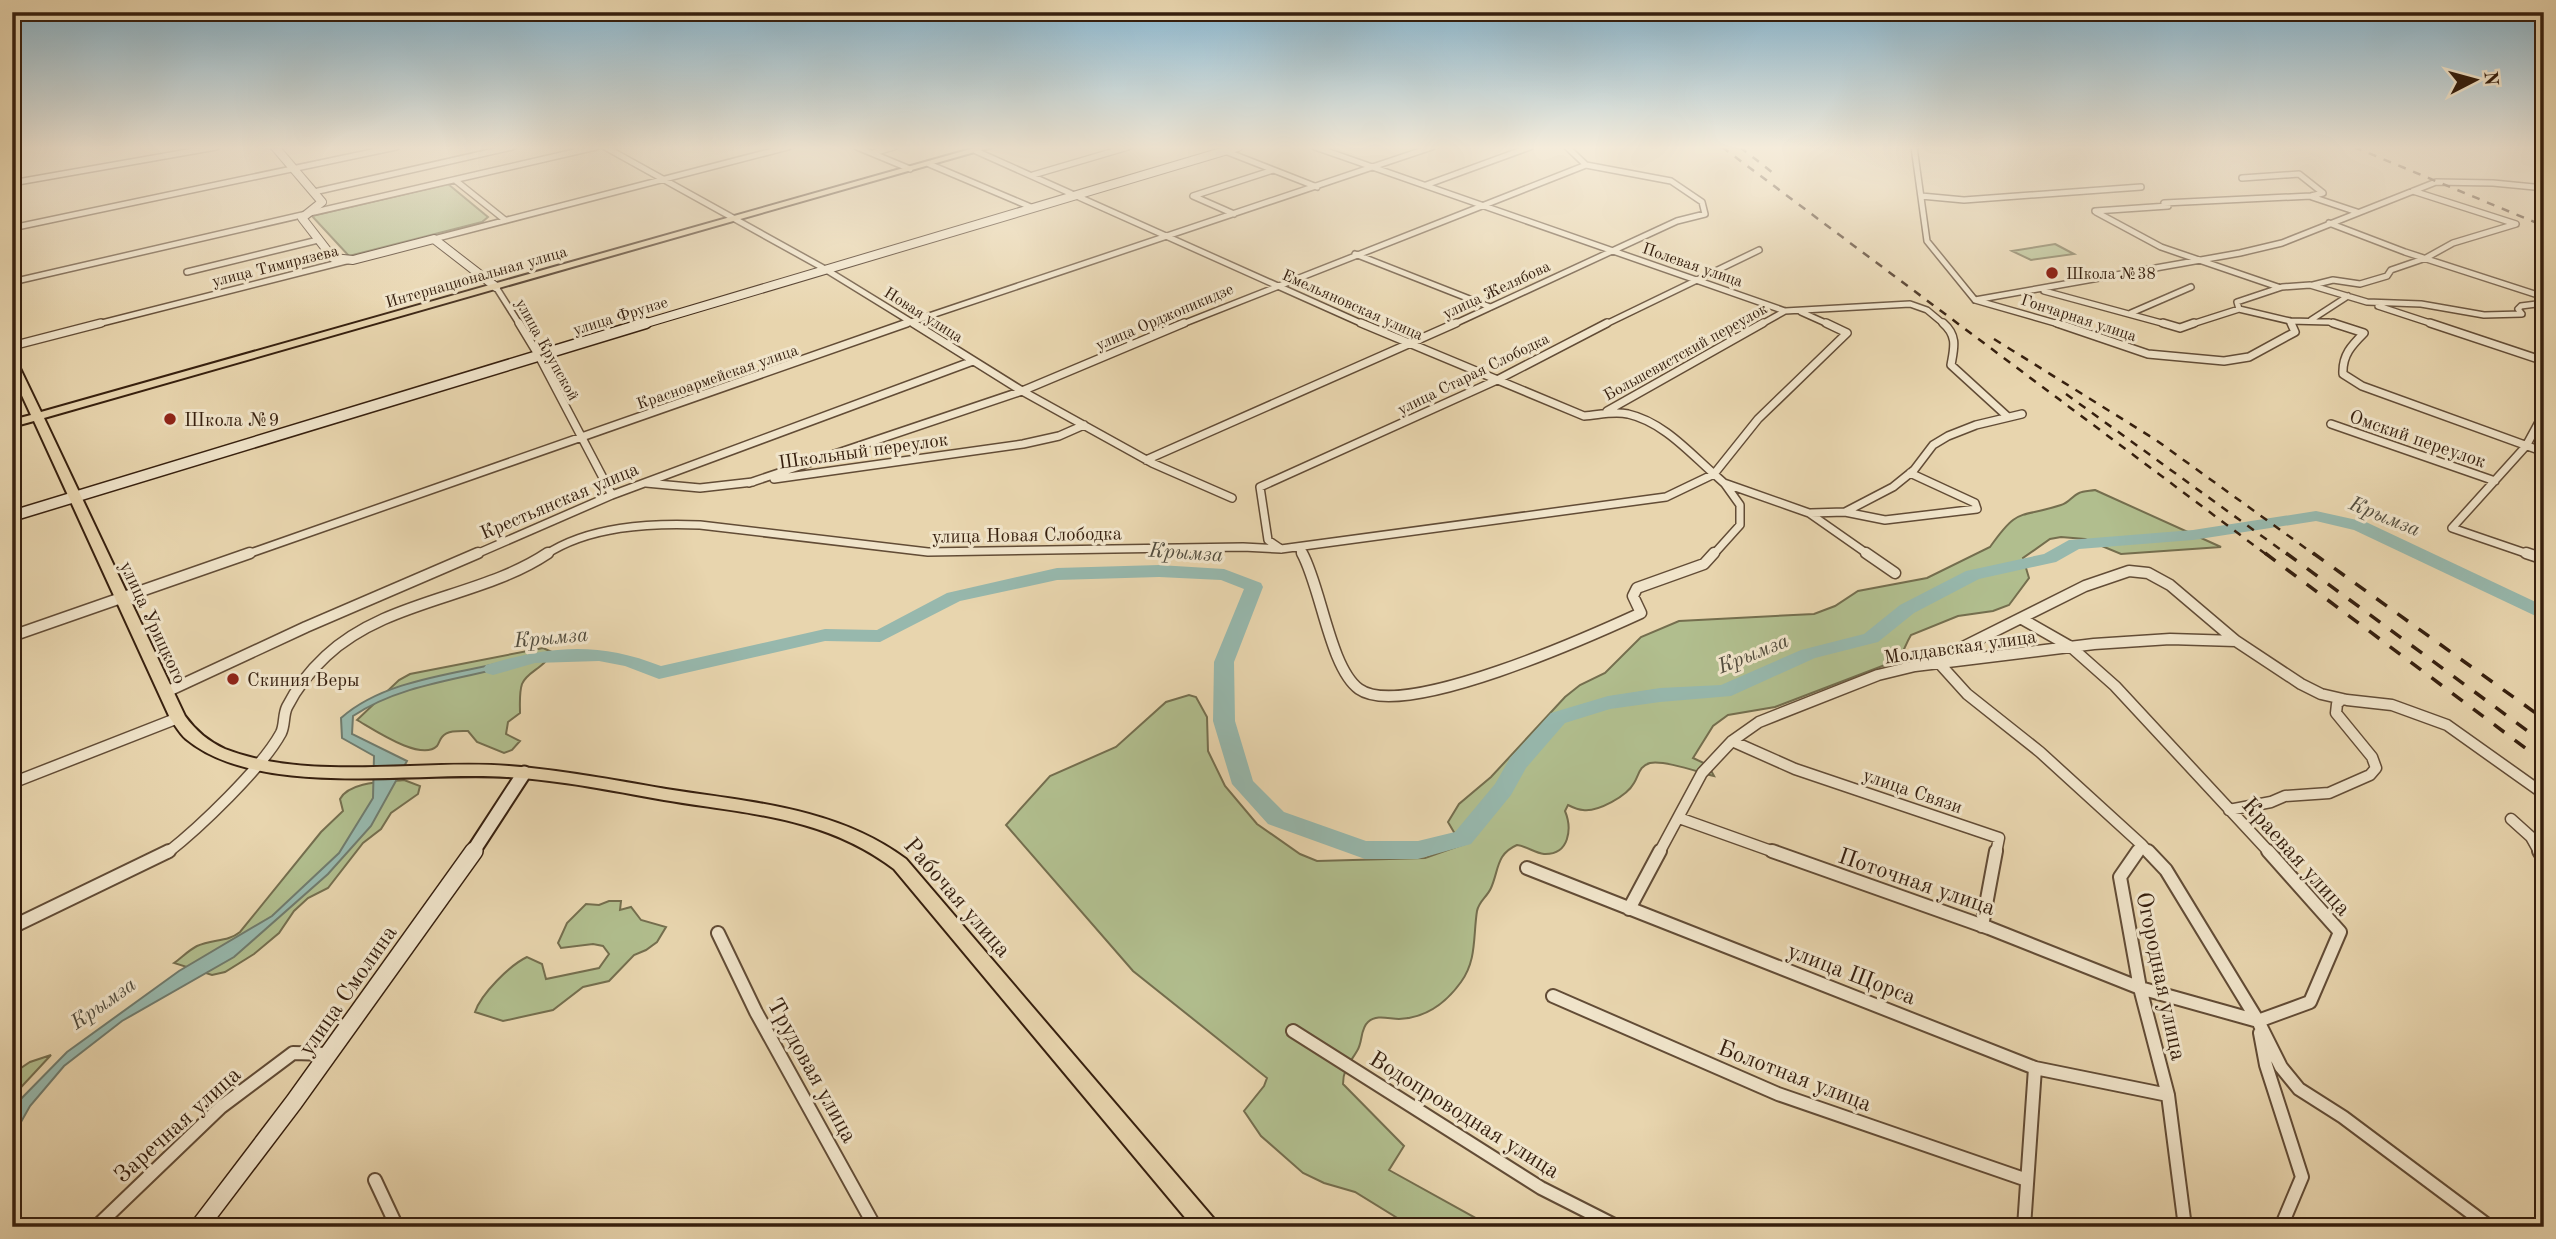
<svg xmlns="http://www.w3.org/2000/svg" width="2556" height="1239" font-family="'Old Standard TT',serif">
<rect width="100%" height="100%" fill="#e8d5ae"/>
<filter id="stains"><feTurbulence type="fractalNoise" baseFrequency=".00286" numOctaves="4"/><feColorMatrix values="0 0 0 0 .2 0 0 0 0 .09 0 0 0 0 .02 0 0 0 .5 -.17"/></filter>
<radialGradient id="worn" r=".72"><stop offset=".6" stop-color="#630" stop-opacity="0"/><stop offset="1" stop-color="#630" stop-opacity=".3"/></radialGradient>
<path fill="#b1be8e" stroke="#746e4e" stroke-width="2" d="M448,184L488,217L482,222L349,256L312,216Z
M2055,244L2074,254L2031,260L2012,251Z
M2095,490L2221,547L2121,554L2085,539L2061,537L2050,539L2023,558L2029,578L2009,605L1993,611L1958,616L1911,635C1900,654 1907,654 1885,665L1775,707L1728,715L1713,726L1693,758L1708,765L1714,776C1698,772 1664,760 1650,763C1639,766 1639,775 1634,783C1627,796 1598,812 1583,810C1578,810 1572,807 1568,805L1565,811C1572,828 1570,855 1544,854C1535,853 1526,846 1517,845C1496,854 1499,870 1491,888C1487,897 1479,901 1477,911C1473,936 1477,960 1461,982C1446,1003 1425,1018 1399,1019C1389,1019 1377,1014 1368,1022C1360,1029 1363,1042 1357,1051C1350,1063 1343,1069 1343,1084L1404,1146L1389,1170L1492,1227H1412L1355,1192L1324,1183L1303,1173L1261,1136L1244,1111L1264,1086L1267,1078L1133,971L1006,825L1050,776L1116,747L1166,702L1189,695L1196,697L1207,717L1208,751L1225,786L1257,824L1300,854L1317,861L1425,858L1465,844L1463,838L1455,834L1448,822L1459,804L1491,777L1565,697L1580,685L1605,673L1641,637L1679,621L1814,614L1835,606L1858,591L1927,578L1990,547C2019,506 2018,519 2061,505C2069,503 2072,496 2079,493C2083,491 2090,491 2095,490Z
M543,648L552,652C544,669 527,671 522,684C519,693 520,704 520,713L508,722L506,734L520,741L512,750L504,753L477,742L468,731C460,731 448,730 442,737C440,739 439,743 437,746C421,762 373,729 357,720L399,680L410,674Z
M404,780L420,786L418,794L391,813L381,829L363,843L328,888L308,898L294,911L279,933L254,954L225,972L212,975L174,963C181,958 189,950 197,946C212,939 228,942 240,932L321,832L343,811L340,799C350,781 386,782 404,780Z
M609,901H621L620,910L631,907L641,920L666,927L657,942L646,950L634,955L609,981L583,987L553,1010L503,1021L475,1012C481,994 510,965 527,957L542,964L546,979L599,968L609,954L603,946L593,944L561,948L558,943L567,923L586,904L599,905Z
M51,1055L12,1097V1074L30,1062Z"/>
<path fill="#97b8ad" stroke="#707b6d" stroke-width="2" d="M517,659L518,664C463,679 401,684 353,716L352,734L407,761L371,826L328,874L234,957L122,1021L64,1066L30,1106L12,1138V1108L67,1052L179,971L272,916L339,853L373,798L374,756L342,738L341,718C386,678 460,674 517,659Z"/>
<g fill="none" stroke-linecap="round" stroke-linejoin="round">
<path fill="#97b8ad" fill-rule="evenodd" d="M2316,511L2366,522L2544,606V620L2354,530L2316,521L2193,540L2079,549L2056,562L1979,579L1914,613L1878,642L1815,658L1731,696L1660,702L1610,709L1565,723L1526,768L1511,795L1471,844L1418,859H1365L1268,824L1232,784L1213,721L1214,662L1244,589L1221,580L1159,577L1057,580L960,601L880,642L825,641L659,679L625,666L599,661L535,663L493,675L486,673L483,669L486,665C549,646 598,641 661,666L825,629L877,630L947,593L1057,568L1159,565L1224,569L1261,583L1263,587L1234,662L1235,721L1253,781L1284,812L1366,841H1418L1455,832L1495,784L1510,758L1551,713L1608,696L1660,688L1721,685L1801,650L1864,634L1900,605L1966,571L2044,554L2069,540L2193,530Z"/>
<defs>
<path id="street-far3" d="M605,147L825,269L916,325
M857,147L910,169
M1315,147L1785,311L1910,304L1927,310L1945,325
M1914,147L1927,241L1975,300L2062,325
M976,151L1365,325
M1225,151L1317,187
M873,153L894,147
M929,164L1033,208
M1033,175L1128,147
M455,180L505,220
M12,183L216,147
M1426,185L1530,147
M314,192L512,147
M1921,196L1964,200L2141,187
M2312,197L2357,212
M2095,211L2168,206L2164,203L2311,196L2323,193L2299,174L2242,178
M2096,212L2161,247L2278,287
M1234,214L1193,196L1273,170
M2329,223L2405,252L2544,297
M12,228L396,147
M434,239L788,147
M1355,254L1490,307
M187,272L318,240
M12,282L596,147
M2313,285L2333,280L2360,284L2387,276L2391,270L2426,258L2453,243L2516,224L2413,191
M496,287L520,325
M2044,291L2169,325
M1975,300L2240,253L2282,243L2436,182L2493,183L2544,188
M2378,306L2436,325
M2239,309L2290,321L2329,322L2339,325
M1801,312L1830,325
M2131,313L2191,287
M2311,320L2348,296
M2290,321L2292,325
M94,325L350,260
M902,325L1432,147
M1180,325L1586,165
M1452,325L1677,221L1705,214L1702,202L1671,181L1586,165L1567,147
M1604,325L1759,250
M1760,325L1785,311
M2189,325L2239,309L2237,302L2282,287L2310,285L2367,302L2421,304L2484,315L2522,314L2518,309L2521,306L2544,303"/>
<path id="street-far2" d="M519,323L539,356L612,495
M913,323L1022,391L1152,463L1232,498
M1361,323L1584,416C1599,415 1613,411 1628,414C1663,422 1689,452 1714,474L1758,419L1847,333L1826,323
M1943,323C1958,336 1954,348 1951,365L2008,417
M2057,323L2148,354L2224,361L2249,357L2295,332L2291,323
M2163,323L2180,328L2194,323
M2333,323L2364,333C2352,345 2342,355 2343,374L2362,386L2544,452
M2430,323L2544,361
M12,346L101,323
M1607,411L1763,323
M2331,424L2495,481
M1146,460L1456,323
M774,479L1023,444L1059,436L1084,425
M646,483L700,488L753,482
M749,483L1022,391L1184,323
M1845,512L1885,520L1977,509L1975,503L1910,473
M1811,513L1845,512L1893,487L1914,470L1933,445L1948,436L1976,425L2022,414
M1299,548L1303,555
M1281,549L1268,540L1260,487L1497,380L1607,323
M245,555L907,323
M474,555L612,495L973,361
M545,555C589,526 649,523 700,525L928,552L1243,547L1281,549L1666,497L1714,474L1724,483L1809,513L1869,555
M1713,555L1740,525V505L1725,484
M2531,555L2452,528L2526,446L2544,413"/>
<path id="street-far1" d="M1302,553C1321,587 1330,668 1359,689C1403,721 1593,635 1641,613L1633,596L1637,588L1704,564L1714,553
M1866,553L1895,573
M2526,553L2544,559
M2022,619L2071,647L2115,686L2270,853
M12,636L250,553
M1933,662L2085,586L2129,571L2148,573L2170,585L2236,641L2301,684L2321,694L2347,700L2392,705L2447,725L2544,794
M1939,663L1967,694L2040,752L2142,845L2137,853
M166,692L306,627L478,553
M1732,741L1795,769L1999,838L1996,853
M12,783L178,718
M2229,810L2271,802L2285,796L2329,793L2370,775L2376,768L2372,757L2336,713L2337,704L2342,699
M1679,818L1777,853
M2511,819L2531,837L2540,853
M2142,845L2149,853
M167,853C199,828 262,768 281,733C285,725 283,715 287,707C296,689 311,670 326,656C387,599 481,598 548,553
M1659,853L1702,773L1732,741L1759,722L1878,675L1915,666L2094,644L2170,639L2236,641"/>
<path id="street" d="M1772,851L1989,928L2140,988L2258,1021L2166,870L2148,851
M2138,851L2120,877L2140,988L2168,1095L2185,1227
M2268,851L2340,932L2310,1002L2258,1021L2281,1067L2299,1089L2343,1117L2490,1227
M2539,851L2544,859
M1527,868L2035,1068L2168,1095
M1629,909L1660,851
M1982,926L1996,851
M12,927L169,851
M718,933L756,1012L875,1227
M1553,996L1778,1094L2027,1180
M1293,1031L1541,1188L1618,1227
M2260,1033L2266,1065L2302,1177L2281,1227
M375,1180L397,1227
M96,1227L221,1107L293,1053L328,1054
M2024,1227L2035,1068"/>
<path id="secondary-far3" d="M275,147L322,202L302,218L333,258L353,260L434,239L496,287
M640,325L1238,147"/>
<path id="secondary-far2" d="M12,516L646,323"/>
<path id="secondary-far1" d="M472,853L524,773"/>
<path id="secondary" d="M199,1227L294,1102L474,851"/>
<path id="primary" d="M978,147H992L44,418L185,716C195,730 209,742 225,749C309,782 420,759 509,766C562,770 614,780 666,789C749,802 836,807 906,859L1215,1220L1218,1227H1193L894,869C824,816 747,814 664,800C612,791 560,780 507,777C417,771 258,799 186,739C180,734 175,725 170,718L34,421L12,427V420L31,415L12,374V359L17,362L41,412Z"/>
</defs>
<use href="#street-far3" stroke="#624c36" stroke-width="8"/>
<use href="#street-far2" stroke="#624c36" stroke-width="10"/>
<use href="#street-far1" stroke="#624c36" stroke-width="13"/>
<use href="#street" stroke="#624c36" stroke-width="16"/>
<use href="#secondary-far3" stroke="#361f0e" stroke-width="10"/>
<use href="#secondary-far2" stroke="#361f0e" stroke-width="13"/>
<use href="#secondary-far1" stroke="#361f0e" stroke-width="17"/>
<use href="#secondary" stroke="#361f0e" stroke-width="20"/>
<use href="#primary" stroke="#361f0e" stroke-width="4"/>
<use href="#street-far3" stroke="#f0e4ca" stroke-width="5"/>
<use href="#street-far2" stroke="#f0e4ca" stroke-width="7"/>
<use href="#street-far1" stroke="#f0e4ca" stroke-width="10"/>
<use href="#street" stroke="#f0e4ca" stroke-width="12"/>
<use href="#secondary-far3" stroke="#f0e4ca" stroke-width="8"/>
<use href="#secondary-far2" stroke="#f0e4ca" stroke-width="10"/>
<use href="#secondary-far1" stroke="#f0e4ca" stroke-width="13"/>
<use href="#secondary" stroke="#f0e4ca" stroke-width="17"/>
<use href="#primary" fill="#e8d5ae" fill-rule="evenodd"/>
<path stroke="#361f0e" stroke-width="2.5" stroke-dasharray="8 8" stroke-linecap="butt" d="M1722,147L2267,555
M1740,147L1773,173
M2354,147L2544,226
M1994,339L2156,440L2315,555
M2066,394L2288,555"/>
<path stroke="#361f0e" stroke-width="3.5" stroke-dasharray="13 13" stroke-linecap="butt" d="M2265,553L2544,762
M2286,553L2544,743
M2313,553L2544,719"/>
</g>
<linearGradient id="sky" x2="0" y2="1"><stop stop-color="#87b6d0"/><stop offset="0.46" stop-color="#f5ecdb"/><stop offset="1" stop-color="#f5ecdb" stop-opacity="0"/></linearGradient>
<rect width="2556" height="321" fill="url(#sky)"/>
<g fill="#8f2418" stroke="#f0e4ca" stroke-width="2.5">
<circle cx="2052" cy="273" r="7"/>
<circle cx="170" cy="419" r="7"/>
<circle cx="233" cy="679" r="7"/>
</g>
<g text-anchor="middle" stroke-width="6" stroke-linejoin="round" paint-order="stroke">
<g font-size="16" fill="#361f0e" stroke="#f0e4ca">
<text transform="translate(1693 264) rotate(19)" y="6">Полевая улица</text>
<text transform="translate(275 265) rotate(-14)" y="6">улица Тимирязева</text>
<text transform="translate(476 276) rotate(-16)" y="6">Интернациональная улица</text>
<text transform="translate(1496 289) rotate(-25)" y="6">улица Желябова</text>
<text transform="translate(1353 304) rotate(24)" y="6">Емельяновская улица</text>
<text transform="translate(924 314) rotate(32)" y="6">Новая улица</text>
<text transform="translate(620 315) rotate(-17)" y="6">улица Фрунзе</text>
<text transform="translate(1164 316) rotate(-23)" y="6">улица Орджоникидзе</text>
<text transform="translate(2079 317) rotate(18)" y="6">Гончарная улица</text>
<text transform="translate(548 349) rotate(61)" y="6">улица Крупской</text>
<text transform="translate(1685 351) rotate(-29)" y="6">Большевистский переулок</text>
<text transform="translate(1473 373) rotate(-26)" y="6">улица Старая Слободка</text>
<text transform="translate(717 376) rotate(-19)" y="6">Красноармейская улица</text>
</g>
<g font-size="16" fill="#361f0e" stroke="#f0e4ca" text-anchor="start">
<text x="2066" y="279">Школа №38</text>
</g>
<g font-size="19" fill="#361f0e" stroke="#f0e4ca" text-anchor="start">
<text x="184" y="426">Школа №9</text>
<text x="247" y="686">Скиния Веры</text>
</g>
<g font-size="19" fill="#361f0e" stroke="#f0e4ca">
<text transform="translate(2418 438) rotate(19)" y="7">Омский переулок</text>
<text transform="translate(863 450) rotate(-8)" y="7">Школьный переулок</text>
<text transform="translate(559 500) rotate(-23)" y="7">Крестьянская улица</text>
<text transform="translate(1027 534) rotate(-1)" y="7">улица Новая Слободка</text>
<text transform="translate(154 622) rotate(65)" y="7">улица Урицкого</text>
<text transform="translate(1960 646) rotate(-8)" y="7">Молдавская улица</text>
<text transform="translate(1913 790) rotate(19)" y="7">улица Связи</text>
</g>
<g font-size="21" font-style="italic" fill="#534d3e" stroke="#f0e4ca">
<text transform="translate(2385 516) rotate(22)" y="7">Крымза</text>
<text transform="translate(1186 552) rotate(4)" y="7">Крымза</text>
<text transform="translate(551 637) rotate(-5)" y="7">Крымза</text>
<text transform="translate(1753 653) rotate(-22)" y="7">Крымза</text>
<text transform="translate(103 1003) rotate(-35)" y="7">Крымза</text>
</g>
<g font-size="23" fill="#361f0e" stroke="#f0e4ca">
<text transform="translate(2297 856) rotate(48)" y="8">Краевая улица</text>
<text transform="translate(1917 881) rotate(19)" y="8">Поточная улица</text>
<text transform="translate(958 897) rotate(49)" y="8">Рабочая улица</text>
<text transform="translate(1852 973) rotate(21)" y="8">улица Щорса</text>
<text transform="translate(2162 976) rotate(78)" y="8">Огородная улица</text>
<text transform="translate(347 990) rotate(-55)" y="8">улица Смолина</text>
<text transform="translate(813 1070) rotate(61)" y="8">Трудовая улица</text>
<text transform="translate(1795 1075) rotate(21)" y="8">Болотная улица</text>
<text transform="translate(1465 1114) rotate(32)" y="8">Водопроводная улица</text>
<text transform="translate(177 1124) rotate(-42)" y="8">Заречная улица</text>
</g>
</g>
<rect width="2556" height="1239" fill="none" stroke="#e8d5ae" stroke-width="42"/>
<rect x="14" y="14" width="2528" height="1211" fill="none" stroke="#361f0e" stroke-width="3.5"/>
<rect x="21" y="21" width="2514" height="1197" fill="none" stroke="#361f0e" stroke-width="2"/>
<g transform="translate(2475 80) rotate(84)" stroke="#f0e4ca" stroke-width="5" paint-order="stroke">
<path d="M0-5L12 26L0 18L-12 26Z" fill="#361f0e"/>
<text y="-10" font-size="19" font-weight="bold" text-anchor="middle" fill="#361f0e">N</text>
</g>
<rect width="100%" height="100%" filter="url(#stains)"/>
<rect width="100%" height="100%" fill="url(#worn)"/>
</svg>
